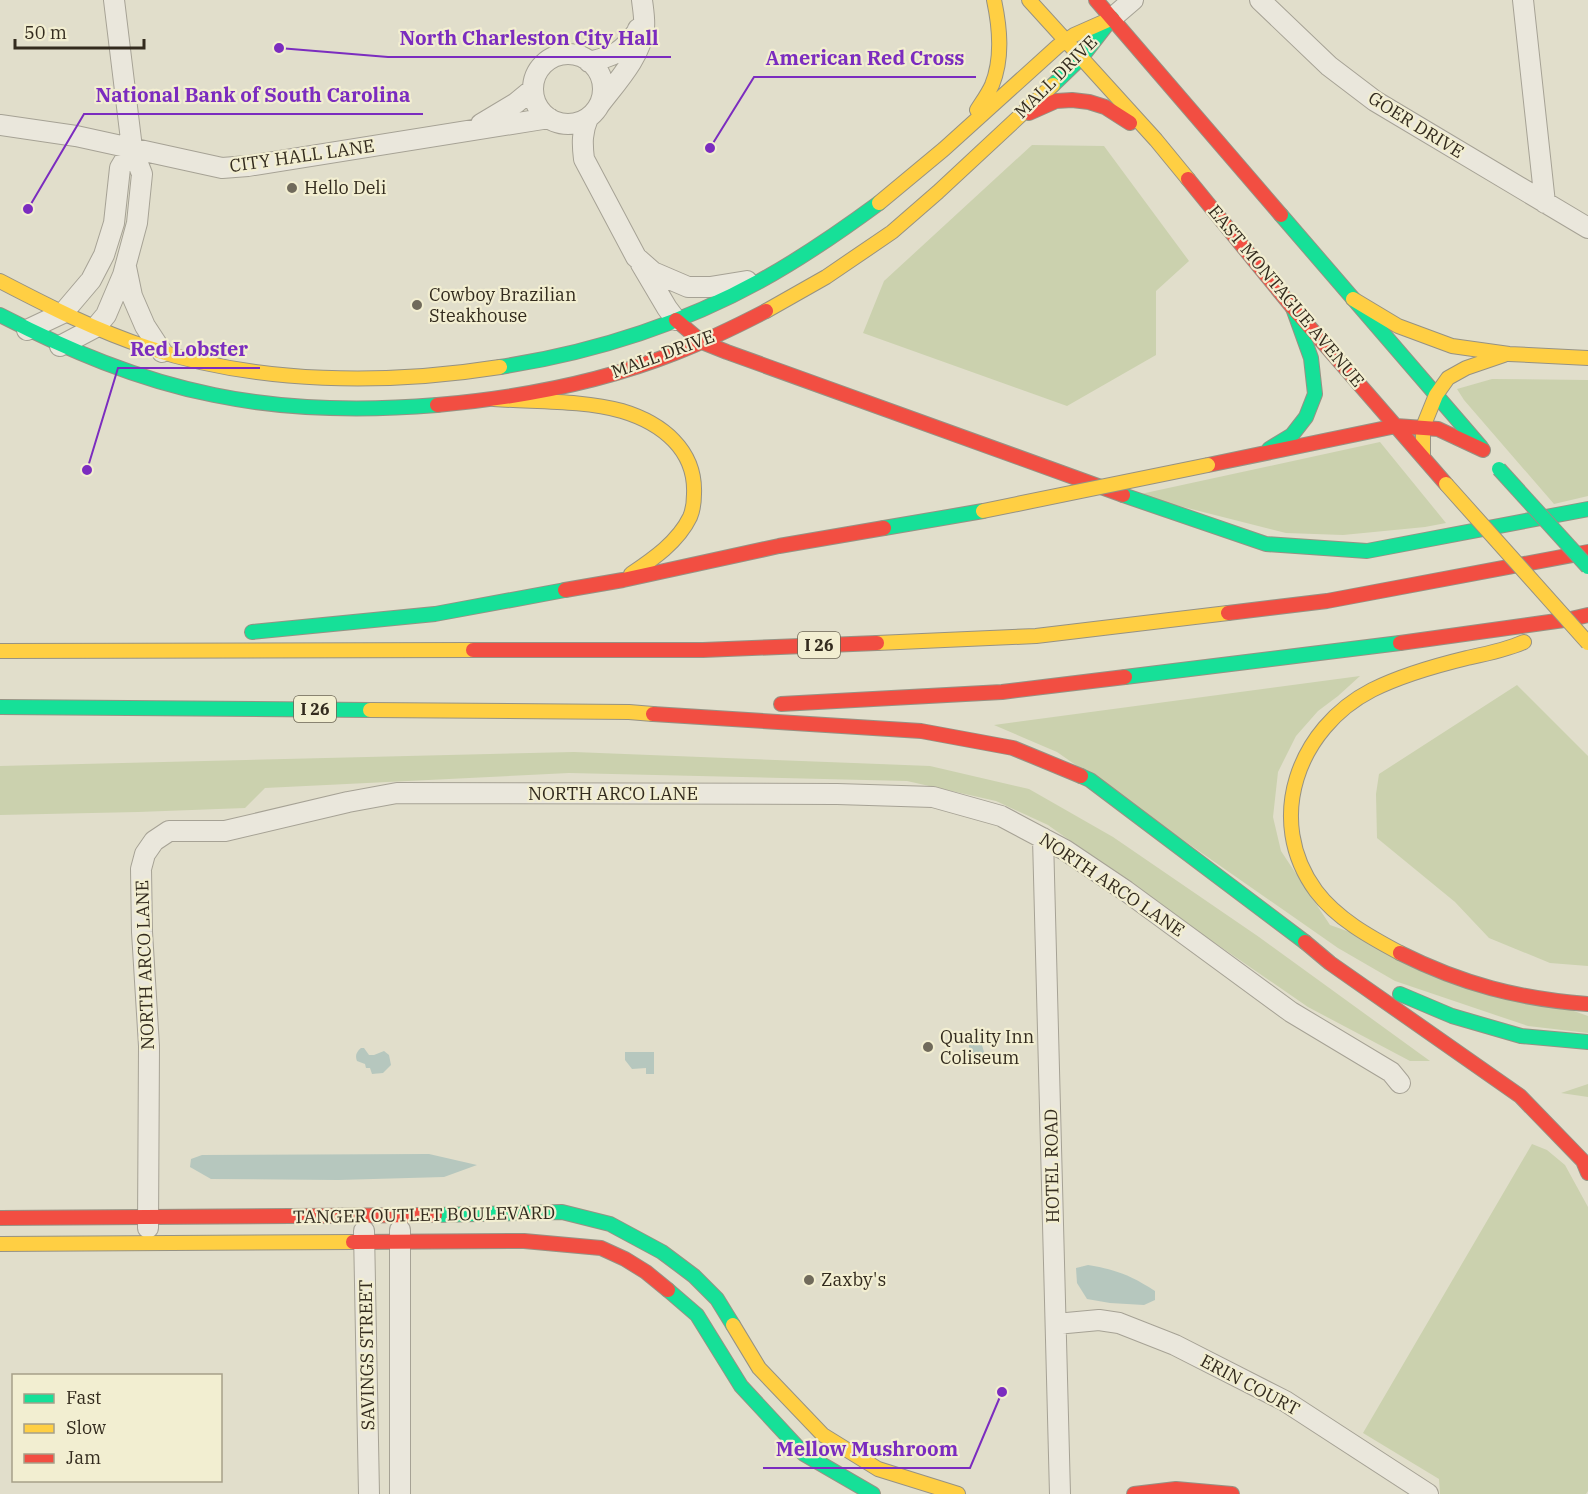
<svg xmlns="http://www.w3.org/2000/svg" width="1588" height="1494" font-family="'IBM Plex Serif',serif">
<rect width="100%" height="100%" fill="#e1decb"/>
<path fill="#cbd1ae" d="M1032,145L1104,146L1189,261L1156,291V355L1067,406L863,333L884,281Z
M1492,379L1588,380V496L1554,504L1464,400L1457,389Z
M1380,442L1446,523L1425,527L1343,535L1286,533L1136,495Z
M1360,676L1338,696L1318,711L1296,736L1278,772L1273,817L1281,851L1330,925L1588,1016V1033L1528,1026L1395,981L1338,948L1057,752L994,725Z
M1517,685L1588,756V966L1550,963L1489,938L1455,902L1377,838L1376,794L1379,774Z
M574,752L930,766L1029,789L1113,837L1259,937L1430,1061H1410L1308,1007L1173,914L1048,825L996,801L907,781L569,773L265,788L245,808L138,812L0,815V766Z
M1588,1084V1097L1561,1093Z
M1532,1144L1547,1150L1565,1165L1588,1207V1491L1586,1494H1440L1439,1479L1363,1433Z"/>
<path fill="#b6c7be" d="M977,1027L983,1031L981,1042L985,1055L979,1059L973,1057C965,1046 970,1037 977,1027Z
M361,1048H364L369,1055H374L384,1051L389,1055L391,1065L383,1073L372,1074L370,1068H366L365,1064L357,1061C355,1056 356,1052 361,1048Z
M625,1052H654V1074H646V1068L632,1069L625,1060Z
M429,1154L477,1165L444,1177L338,1180L211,1179L190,1167L191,1159L202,1155Z
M1088,1265C1117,1270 1130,1275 1155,1291V1300L1144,1305L1110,1303L1087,1299L1077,1283L1076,1268Z"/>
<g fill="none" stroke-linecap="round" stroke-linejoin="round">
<defs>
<path id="street" d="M1260,0L1329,66L1375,101L1588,228
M1523,0L1545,203
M1112,18L1133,0
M533 89a35 35 0 1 1 70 0a35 35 0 1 1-70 0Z
M589,62C614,56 621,53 637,32L638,29
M600,104C616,83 642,55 644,28C645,19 643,9 642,0
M588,118C582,132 582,143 584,159L636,257L653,272L688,287H710L747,281
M481,124L516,103L533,89
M0,125L76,136L222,168L248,166L549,118
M641,264L667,308L676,320
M126,267L132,296L145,326L162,352
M27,330L63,313L91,280L104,255L114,223L120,168L132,148
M60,346L96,327L106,315L123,275L137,223L142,174L132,148L114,0
M1043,838L1060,1494
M148,1228L149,1046L142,932L141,869L145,854L154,841L169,831H225L348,802L397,793L837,794L933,797L1001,816L1065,850L1126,891L1291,1012L1391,1072L1400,1083
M364,1231L369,1494
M1056,1324L1099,1320L1119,1323L1175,1345L1285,1401L1428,1494
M400,1494V1230"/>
<path id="fast" d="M1053,85L1081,58L1112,18
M1281,215L1481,447
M0,315C68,350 138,380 214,395C287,410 363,411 437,405
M500,367C590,353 680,325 760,281C802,258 841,231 879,203
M1269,449L1292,435L1306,417L1315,394L1311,358L1293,308
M1123,495L1266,544L1367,551L1588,509
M884,528L983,511
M252,632L435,614L565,590
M1125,677L1400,643
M0,707L370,710
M1081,776L1090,780L1305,942
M1400,994L1452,1016L1521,1036L1588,1042
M435,1215L562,1212L610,1224L662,1252L694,1276L717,1299L733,1325
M668,1290L697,1315L741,1386L804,1454L873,1494"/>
<path id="slow" d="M1029,0L1156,140L1188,179
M977,110C982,102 988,94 992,85C1003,58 1000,28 994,0
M879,203L944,149L1058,46L1074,35L1108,20
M0,281C48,306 97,331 149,348C259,384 386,385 500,367
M1353,299L1398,326L1452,346L1509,354L1588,358
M766,311L826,277L892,232L938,192L1053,85
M494,399C535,402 583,400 622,411C662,423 696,450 694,494C694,502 693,510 690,517C678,542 653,559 631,574
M1423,457V427L1436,395L1448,378L1466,368L1504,355
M877,643L1036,636L1228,613
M0,651L473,650
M370,710L629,712L653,714
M1400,953C1370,937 1337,919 1316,891C1264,820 1298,728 1372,690C1402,675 1434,666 1467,658C1486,654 1506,650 1524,642
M0,1244L353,1242
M733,1325L759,1368L823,1435L878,1469L958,1494"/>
<path id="jam" d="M1096,0L1281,215
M1029,113L1056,101L1072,100L1089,102L1105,107L1130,123
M1188,179L1293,308L1446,484
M676,320L702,342L727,352L1123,495
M437,405C518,398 599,383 675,353C706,341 737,326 766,311
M1208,465L1396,426L1438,429L1483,450
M565,590L623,580L779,546L884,528
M1228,613L1327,601L1588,552
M1400,643L1571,619L1588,615
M473,650H703L877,643
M781,704L1002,692L1125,677
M653,714L921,731L1013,748L1081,776
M1305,942L1330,963L1520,1096L1583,1161L1588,1173
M1400,953C1462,984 1519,999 1588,1004
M0,1218L435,1215
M353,1242L524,1241L601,1248L625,1259L646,1272L668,1290
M1134,1494L1176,1489L1232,1494"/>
</defs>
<use href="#street" stroke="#a6a295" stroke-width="22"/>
<use href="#fast" stroke="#969284" stroke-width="16"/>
<use href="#slow" stroke="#969284" stroke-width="16"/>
<use href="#jam" stroke="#969284" stroke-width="16"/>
<use href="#street" stroke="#eae7dc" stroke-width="20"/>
<use href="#fast" stroke="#16e098" stroke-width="14"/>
<use href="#slow" stroke="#ffcf43" stroke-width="14"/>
<use href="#jam" stroke="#f24e42" stroke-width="14"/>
<defs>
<path id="fast-bridge" d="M1499,469L1588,567"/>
<path id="slow-bridge" d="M1446,484L1588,643
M983,511L1208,465"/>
</defs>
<use href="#fast-bridge" stroke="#969284" stroke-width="16" stroke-linecap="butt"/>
<use href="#slow-bridge" stroke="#969284" stroke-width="16" stroke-linecap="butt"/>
<use href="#fast-bridge" stroke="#16e098" stroke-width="14"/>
<use href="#slow-bridge" stroke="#ffcf43" stroke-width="14"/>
</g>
<g fill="#706a5b" stroke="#f2eed1" stroke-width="2">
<circle cx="292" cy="188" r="6"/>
<circle cx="417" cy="305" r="6"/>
<circle cx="928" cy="1047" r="6"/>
<circle cx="809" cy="1280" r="6"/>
</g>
<g text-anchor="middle" stroke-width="4.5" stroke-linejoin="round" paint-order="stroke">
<g fill="#f2eed1" stroke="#6c6654" stroke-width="1.5">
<rect x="798" y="632" width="42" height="26" rx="4.5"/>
<rect x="294" y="696" width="42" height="26" rx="4.5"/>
</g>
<g font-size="16" font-weight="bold" fill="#332b1e">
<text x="819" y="651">I 26</text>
<text x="315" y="715">I 26</text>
</g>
<g font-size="18" fill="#332b1e" stroke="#f2eed1">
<text transform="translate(1056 77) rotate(-45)" y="6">MALL DRIVE</text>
<text transform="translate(1416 125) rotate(32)" y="6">GOER DRIVE</text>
<text transform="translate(302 156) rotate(-8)" y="6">CITY HALL LANE</text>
<text transform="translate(1286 296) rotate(50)" y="6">EAST MONTAGUE AVENUE</text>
<text transform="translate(663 354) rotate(-20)" y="6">MALL DRIVE</text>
<text x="613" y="800">NORTH ARCO LANE</text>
<text transform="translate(1112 885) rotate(34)" y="6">NORTH ARCO LANE</text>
<text transform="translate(145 965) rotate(-92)" y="6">NORTH ARCO LANE</text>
<text transform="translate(1052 1166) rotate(-91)" y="6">HOTEL ROAD</text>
<text transform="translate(424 1215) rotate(-1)" y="6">TANGER OUTLET BOULEVARD</text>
<text transform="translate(367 1355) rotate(-91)" y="6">SAVINGS STREET</text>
<text transform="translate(1250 1385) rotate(28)" y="6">ERIN COURT</text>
</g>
<g font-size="18" fill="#332b1e" stroke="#f2eed1" text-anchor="start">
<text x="304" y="194">Hello Deli</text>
<text x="429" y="301">Cowboy Brazilian<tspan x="429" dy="21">Steakhouse</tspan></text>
<text x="940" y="1043">Quality Inn<tspan x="940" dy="21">Coliseum</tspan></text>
<text x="821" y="1286">Zaxby's</text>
</g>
</g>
<path fill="none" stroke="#7b2cbf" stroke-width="2" d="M279 48L388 57H671M710 148L754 77H976M28 209L84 114H423M87 470L118 368H260M1002 1392L970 1468H763"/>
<g fill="#7b2cbf" stroke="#f2eed1" stroke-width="2">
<circle cx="279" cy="48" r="6"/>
<circle cx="710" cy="148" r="6"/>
<circle cx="28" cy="209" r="6"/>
<circle cx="87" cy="470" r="6"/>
<circle cx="1002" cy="1392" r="6"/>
</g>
<g font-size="20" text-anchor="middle" font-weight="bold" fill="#7b2cbf" stroke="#f2eed1" stroke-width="4.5" stroke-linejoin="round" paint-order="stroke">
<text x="529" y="45">North Charleston City Hall</text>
<text x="865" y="65">American Red Cross</text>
<text x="253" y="102">National Bank of South Carolina</text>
<text x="189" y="356">Red Lobster</text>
<text x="867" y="1456">Mellow Mushroom</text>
</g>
<rect x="12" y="1374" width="210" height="108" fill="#f2eed1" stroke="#a6a089" stroke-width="1.5"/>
<rect x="24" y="1394" width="30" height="9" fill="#16e098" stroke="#a6a089" stroke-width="1.5"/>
<text x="66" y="1404" font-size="18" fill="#332b1e">Fast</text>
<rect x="24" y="1424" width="30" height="9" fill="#ffcf43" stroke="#a6a089" stroke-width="1.5"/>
<text x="66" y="1434" font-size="18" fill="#332b1e">Slow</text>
<rect x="24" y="1454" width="30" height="9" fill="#f24e42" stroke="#a6a089" stroke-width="1.5"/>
<text x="66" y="1464" font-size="18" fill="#332b1e">Jam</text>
<path d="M15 39v9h129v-9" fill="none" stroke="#332b1e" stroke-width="3"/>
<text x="24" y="39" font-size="18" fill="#332b1e" stroke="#f2eed1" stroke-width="4.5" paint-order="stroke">50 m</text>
</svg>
